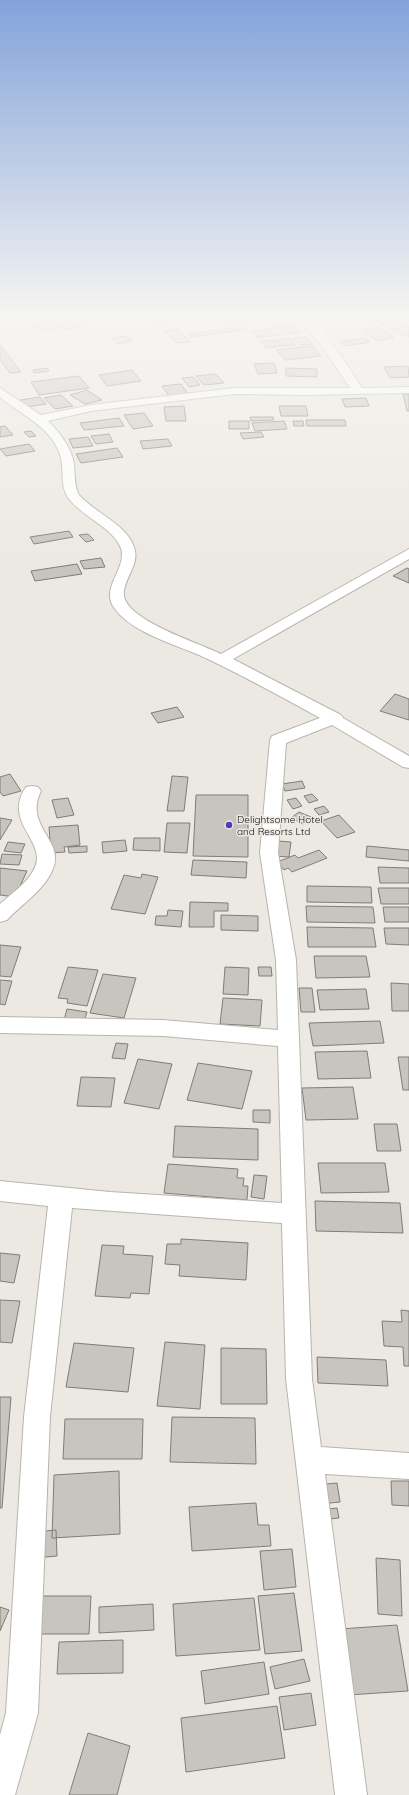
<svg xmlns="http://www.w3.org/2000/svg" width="409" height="1795" font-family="Quicksand,sans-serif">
<rect width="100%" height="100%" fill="#ece9e2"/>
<path fill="#c8c5be" stroke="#807d77" d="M72,314H77L92,321L80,324L64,316Z
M147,314H167L173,320L156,322Z
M216,314H229L234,319L222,321Z
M336,314H356L360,316L347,320Z
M59,316L80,326L66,330L45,320Z
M392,320L409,328V337L379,324Z
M42,321L57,329L45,332L31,324Z
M238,322L246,330L190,337L187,334L233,328L229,323Z
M293,325L301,332L288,334L280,327Z
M277,327L285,334L274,336L265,329Z
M378,327L394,338L377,341L361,330Z
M177,329L190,342L177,343L164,331Z
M263,330L270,336L258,338L252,331Z
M126,336L132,341L118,344L112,338Z
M306,337L313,344L300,345L293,338Z
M290,338L296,345L283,346L277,340Z
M364,338L370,342L346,346L340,342Z
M275,340L281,346L266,348L261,341Z
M0,345L21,372L10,373L0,360Z
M312,346L321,356L285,360L276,350Z
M274,363L277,373L258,374L254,364Z
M408,366L409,377L390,378L384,367Z
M47,368L49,371L34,373L33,370Z
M286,368L317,369V377L286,376Z
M132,370L141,381L107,386L99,375Z
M216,374L224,383L204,385L196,376Z
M79,376L89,388L39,395L31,382Z
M193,377L200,385L189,387L182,378Z
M181,384L188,394L169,396L162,386Z
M87,390L102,400L85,404L70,395Z
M403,394H409V411H407Z
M61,395L73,406L55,409L44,398Z
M40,397L46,404L26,407L20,400Z
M366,398L369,406L345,407L342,399Z
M184,406L186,421H166L164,407Z
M279,406H306L308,416H281Z
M144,413L153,426L133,429L124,415Z
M250,417H273L274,420L251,421Z
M119,418L124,426L84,430L80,423Z
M306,420H345L346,426H307Z
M229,421H249V429H229Z
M284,421L287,429L255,431L252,423Z
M293,421H303L304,426H294Z
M5,426L13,435L0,437V427Z
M31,431L36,436L29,437L24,432Z
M261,432L264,437L243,439L240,433Z
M109,434L113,442L96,444L91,436Z
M88,437L93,446L73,448L69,439Z
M168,439L172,446L143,449L140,441Z
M29,444L35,451L6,456L0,449Z
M117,448L123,457L81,463L76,454Z
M69,531L73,537L34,544L30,537Z
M88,534L94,540L86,542L79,535Z
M101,558L105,567L84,569L80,561Z
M77,564L82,574L35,581L31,571Z
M407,568L409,569V583L393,576Z
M395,694L409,699V720L380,711Z
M177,707L184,717L158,723L151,713Z
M10,774L21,791L3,796L0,792V777Z
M172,776L188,777L184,811H167Z
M302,781L305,788L285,791L282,784Z
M312,794L318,800L309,803L304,796Z
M196,795H248V857L193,856Z
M68,798L74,815L57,818L52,800Z
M296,798L302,806L293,809L287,800Z
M324,806L329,812L319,815L314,809Z
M299,812L311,817L303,824L291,818Z
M339,815L355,832L337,838L321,821Z
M0,818L12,820L0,840Z
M167,823H190L187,853L164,852Z
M78,825L80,845L64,847L65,852L51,853L49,827Z
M134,838H160V851L133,850Z
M125,840L127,851L103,853L102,842Z
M278,841L291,842L289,857L275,856Z
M8,842L25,844L21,853L4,851Z
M87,846V852L69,853L68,847Z
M367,846L409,850V861L366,857Z
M319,850L327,858L292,872L288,868L284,870L277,862L295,855L298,858Z
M2,854L22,855L19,865L0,864Z
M193,860L247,862L246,878L191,875Z
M378,867L409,868V883H380Z
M0,868L27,871L15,897L0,895Z
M142,874L158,877L145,914L111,909L124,875L141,878Z
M307,886L371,887L372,903L307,902Z
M378,888H409V904H381Z
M190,902L228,903V911H214V927H189Z
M306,906L373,907L375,923L307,922Z
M383,907H409V922H385Z
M168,910L183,911L181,927L155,925L156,916H167Z
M221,915L258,916V931L221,930Z
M307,927L373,928L376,947H308Z
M384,928H409V945L386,944Z
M0,945L21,947L11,977L0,976Z
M314,956H366L370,977L316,978Z
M68,967L98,970L87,1006L67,1003L68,999L58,998Z
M225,967L249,968L248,995L223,994Z
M258,967H271L272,976H259Z
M103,974L136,978L124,1018L90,1013Z
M0,980L12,981L5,1005L0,1004Z
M391,983L409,984V1011H392Z
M299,988H312L315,1012H301Z
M366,989L369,1009L320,1010L317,990Z
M223,998L262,1000L260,1026L220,1024Z
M67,1009L87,1012L84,1022L64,1020Z
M380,1021L384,1043L313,1046L309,1023Z
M116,1043L128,1044L125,1059L112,1058Z
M367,1051L371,1078L318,1079L315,1052Z
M398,1057H409V1090H403Z
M138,1059L172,1064L159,1109L124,1103Z
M198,1063L252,1071L242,1109L187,1100Z
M81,1077L115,1078L111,1107L77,1106Z
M353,1087L358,1119L306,1120L302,1088Z
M253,1110H270V1123L253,1122Z
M374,1124H397L401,1151H377Z
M175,1126L258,1129V1160L173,1157Z
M318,1163H385L389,1192L321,1193Z
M168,1164L238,1169L237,1178H244L243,1186H248L247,1200L164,1193Z
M254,1175L267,1176L264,1199L251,1197Z
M315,1201L400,1203L403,1233L316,1231Z
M181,1239L248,1243L246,1280L179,1276L180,1265L165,1264L167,1244H181Z
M102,1245L124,1246L123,1254L153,1256L149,1294L131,1293L130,1298L95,1296Z
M0,1253L20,1255L14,1283L0,1281Z
M0,1300L20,1301L12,1343L0,1342Z
M401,1310L409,1311V1366H404L403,1347L384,1346L382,1321L402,1322Z
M165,1342L205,1345L200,1409L157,1406Z
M74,1343L134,1348L128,1392L66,1387Z
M221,1348L266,1349L267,1404H221Z
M317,1357L386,1360L388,1386L318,1383Z
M0,1397H11L2,1508H0Z
M172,1417L255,1418L256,1464L170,1462Z
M65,1419H143L142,1459H63Z
M119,1471L120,1534L52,1538L54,1475Z
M391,1481H409V1506L392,1505Z
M337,1483L340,1502L320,1504L316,1485Z
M256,1503L258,1525H269L271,1546L192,1551L189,1507Z
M337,1508L339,1518L321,1520L319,1510Z
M56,1530L57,1556L34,1558V1532Z
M292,1549L296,1587L264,1590L260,1551Z
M376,1558L400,1560L402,1616L378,1614Z
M294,1593L302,1651L265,1654L258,1596Z
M41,1596H91L89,1634H38Z
M254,1598L260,1650L176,1656L173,1604Z
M153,1604L154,1630L99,1633V1607Z
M0,1607L9,1610L0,1631Z
M397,1625L408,1691L348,1695L340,1629Z
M123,1640V1673L57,1674L59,1642Z
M304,1659L310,1681L275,1689L270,1667Z
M264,1662L269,1694L205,1704L201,1671Z
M311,1693L316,1725L284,1730L279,1697Z
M277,1706L285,1758L186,1772L181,1718Z
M88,1733L130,1746L117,1795H69Z"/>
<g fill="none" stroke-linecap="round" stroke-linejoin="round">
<defs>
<path id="minor" d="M293,314H304L318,328L376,314H394L393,316L323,333L342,357L362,388L409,387V393L305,395L234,394L91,411L48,421C59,432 72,448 74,464C75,475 74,486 79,495C95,513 126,524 134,547C140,563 126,576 124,591C119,619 200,643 221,654L409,549V559L233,659L341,715L343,718L409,756V768L403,767L332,725L286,743L278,853L296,960L312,1379L321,1447L409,1453V1479L325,1474L367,1795H335L286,1379L282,1223L72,1208L50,1417L38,1713L15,1795H0V1735L6,1713L24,1417L48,1206L0,1201V1181L110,1192L282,1203L278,1046L163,1036L0,1033V1017L163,1020L278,1030L276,960L260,853L270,740L272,736L320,718C284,698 247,678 210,660C182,646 134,635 115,609C98,587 130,568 120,546C112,528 82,516 69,499C60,487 64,472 61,458C53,427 22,416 0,397V388L41,415L91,405L234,388H350L320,343Z
M32,786L38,787L41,791C23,827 67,841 52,871C43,891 22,904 7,920L0,922V904C11,894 26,884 33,871C51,842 1,824 26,787Z"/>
</defs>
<use href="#minor" stroke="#b8b5ae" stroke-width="2"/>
<use href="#minor" fill="#fff" fill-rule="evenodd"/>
</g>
<linearGradient id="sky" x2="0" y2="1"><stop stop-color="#83a3da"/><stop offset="0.56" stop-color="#f6f5f2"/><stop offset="1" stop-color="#f6f5f2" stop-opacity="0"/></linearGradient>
<rect width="409" height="565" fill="url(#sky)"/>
<circle fill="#543bb3" stroke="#ece9e2" stroke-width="1.5" cx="229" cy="825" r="4"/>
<g text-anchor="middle" stroke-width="3" stroke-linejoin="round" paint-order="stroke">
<g font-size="10" fill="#0d0c09" stroke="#ece9e2" text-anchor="start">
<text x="237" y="823">Delightsome Hotel<tspan x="237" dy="12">and Resorts Ltd</tspan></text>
</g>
</g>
</svg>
